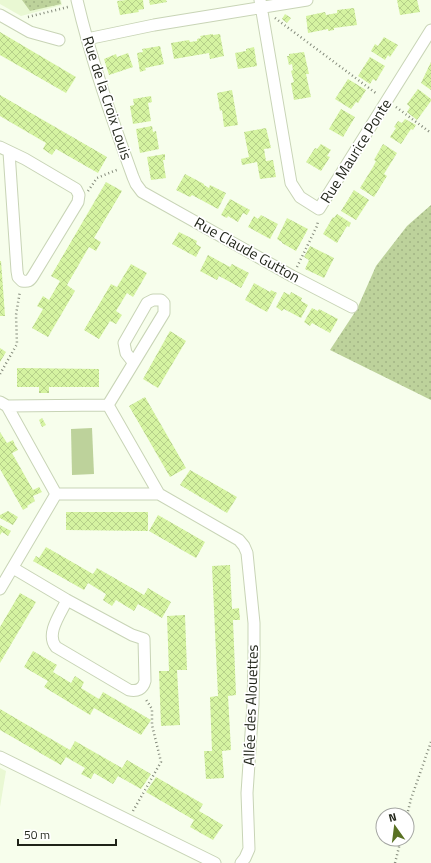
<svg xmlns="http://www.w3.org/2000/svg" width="431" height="863" font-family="'Titillium Web',sans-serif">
<defs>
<pattern id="grass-dots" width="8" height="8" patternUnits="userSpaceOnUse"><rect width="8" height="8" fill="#bdd29b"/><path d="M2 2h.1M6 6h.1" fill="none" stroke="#a2b485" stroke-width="1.8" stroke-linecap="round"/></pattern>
<pattern id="building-cross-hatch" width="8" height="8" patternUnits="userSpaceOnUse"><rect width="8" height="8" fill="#d5f3a1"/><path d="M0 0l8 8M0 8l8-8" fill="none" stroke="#b6d08a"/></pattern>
</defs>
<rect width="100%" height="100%" fill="#f7feec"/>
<path fill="#e9f8d3" d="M0,0H61L62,5L21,16L0,4Z
M0,768L6,771L0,807Z"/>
<path fill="url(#grass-dots)" d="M22,0H60L61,4L30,11Z
M431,205V400L330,350L357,309L376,266L407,226Z"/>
<path fill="#bdd29b" d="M92,428L94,474L72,475L71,429Z"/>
<path fill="url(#building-cross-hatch)" d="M126,0H143L144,9L138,10L139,12L120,15L117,1Z
M149,0H166L167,2L150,5Z
M397,0H417L420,12L400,15Z
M354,8L357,25L334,28V30L328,31V29L308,33L306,16L325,12L326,15L337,13V10Z
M285,14L291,18L287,23L282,19Z
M0,32L76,77L66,93L0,55Z
M213,34V35L220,34L224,56L210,59L209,53L174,59L171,43L189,40L190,42L197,41V39L201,38L200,36Z
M384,37L398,45L390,57L388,55L385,60L371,51L375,44L378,46Z
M160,46L164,64L145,68L146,70L140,72L137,53L143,52L142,49Z
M254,47L257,66L238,69L235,53L246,51V49Z
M304,52L309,74H306L311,97L294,100L291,83L294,82L291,71L293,70L292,64L289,65L287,56H289V54Z
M128,53L133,67L109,75L104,59L116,54L117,57Z
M370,57L385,66L376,81L373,79L370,84L358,76Z
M431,62V90L421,83Z
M348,79L366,90L358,103L356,102L351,109L335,99Z
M418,89L431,99V101L417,120L407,112L410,107L407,104Z
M232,90L238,125L224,127L222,110L220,111L217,93Z
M0,95L107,157L98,173L56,149L52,155L43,149L46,143L0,116Z
M151,96L152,102L148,103L151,121L133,124L130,106L134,105L133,99Z
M341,109L355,117L343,137L329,129Z
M405,119L416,125L413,130L411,129L401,144L390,137L396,128L394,127L398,121L402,123Z
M152,126L153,132L156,131L159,149L140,153L136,129Z
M266,128L271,148L264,149L266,161L273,160L276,177L260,179L257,162L242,165L241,159L249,157L244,132Z
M321,144L331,150L327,156L330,157L321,171L306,162L315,148L317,149Z
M383,144L397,153L384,174L387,176L374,197L360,188L373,167L376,161L374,160Z
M165,154V160H163L166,178L151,180L147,157Z
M185,174L204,184V185L209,188L210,185L226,193L218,209L192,195L190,197L176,190Z
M106,182L122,191L94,238L101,242L96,251L89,247L67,285L75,291L48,337L32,328L43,309L37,306L43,296L49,300L60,281L51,276Z
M354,190L369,200L356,220L341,211Z
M230,199L250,210L247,215L243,213L238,222L228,216L227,218L221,215Z
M337,214L351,223L349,227L347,226L337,243L323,234L333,217L334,218Z
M261,215L278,224L270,239L248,227L254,216L258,219Z
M287,218L308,229L296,251L282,243V242L277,239Z
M179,232L197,241L196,244L201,247L196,257L172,244Z
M310,246L334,258L324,278L305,269L309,260L304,257Z
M208,255L230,267L232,264L249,273L241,288L219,276L217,280L200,271Z
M0,261H1L5,316H0Z
M131,264L147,273L133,297L127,293L116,311L122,315L116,324L110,321L99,339L84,330L111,284L117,287Z
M254,283L270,292L271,290L277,293L267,312L245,300Z
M284,292L290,295L291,292L302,298L301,301L308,305L301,318L284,309L282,311L276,307Z
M312,308L318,311L319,309L338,319L330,333L312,323L310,326L304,322Z
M170,331L186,341L158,388L143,379Z
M0,348L6,352L0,362Z
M17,368L99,369V387H49V393H39V387H17Z
M145,397L186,468L170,477L129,406Z
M42,418L46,425L42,427L39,420Z
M0,432L7,443L13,440L15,445L18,450L12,453L33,490L39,487L42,492L33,496L35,501L27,506L28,507L23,510L0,469Z
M190,470L237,497L227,513L180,485Z
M8,511L18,517L13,525L0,518V515Z
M66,512H148V531L66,530Z
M158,515L205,542L196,558L149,531Z
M0,525L11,531L8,536L2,532L0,535Z
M46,547L93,574L97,568L144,595L148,588L171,602L162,618L138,604L134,611L116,600L112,606L103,600L106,594L88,583L84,590L33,561L36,556L39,558Z
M230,565L232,609L239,608L240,620H233L236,695L228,696L231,750L222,751L224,778L206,779L204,751H212L210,697L218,696L212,566Z
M20,593L36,602L0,663V627Z
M185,615L187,670H177L180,725L161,726L159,671H169L167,616Z
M33,651L57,665L53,672L71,683L75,676L84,682L81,688L99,699L103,692L151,720L141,735L94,708L90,715L44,687L48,681L24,667Z
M0,709L70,750L75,741L122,768L127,760L151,774L141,789L118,776L113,784L94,773L91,779L81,774L85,768L66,757L61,765L0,730Z
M156,777L203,804L199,811L223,825L213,840L190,827L194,820L146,792Z"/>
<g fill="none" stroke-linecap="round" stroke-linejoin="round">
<defs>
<path id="minor" d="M77,0C91,60 112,119 133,177L136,184L142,192L292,276L352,307
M260,0L291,183L300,197L319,209L431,30
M0,15L30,32L59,40
M87,39L154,25L307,0
M0,147L25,159L76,189L79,195L78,202L33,276C30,281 28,282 22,281L18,277L17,271L9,152
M0,402L7,406L108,405L159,494H56L7,406
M108,405L164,313V303L161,300H153L147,303L124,343L126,353L133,362
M159,494L239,540L244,546L247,553L254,623V657L253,704L247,793L249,849L245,858L241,863
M13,568L67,600L132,635L144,639L145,681C143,689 137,692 129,690L56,647C45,634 61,613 67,600
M0,589L56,494
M0,757L215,863"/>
</defs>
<use href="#minor" stroke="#c8d4b6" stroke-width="13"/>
<path stroke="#858b7c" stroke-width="2.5" stroke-dasharray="1 3" stroke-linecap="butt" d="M28,17L68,7
M275,18L377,94
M396,107L431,133
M88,191L97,178L119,169
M297,267L317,226L318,221
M0,374L17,344L16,315L20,291
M133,811L161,762L152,725V709L145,698
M407,815L411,799L431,742
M395,863L401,839"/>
<use href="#minor" stroke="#fff" stroke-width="11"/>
</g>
<g text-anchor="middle" stroke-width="3.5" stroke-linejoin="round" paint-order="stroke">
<g font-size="15" fill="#1f2318" stroke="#fff">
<text transform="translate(107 98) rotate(72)" y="5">Rue de la Croix Louis</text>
<text transform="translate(356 151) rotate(-58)" y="5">Rue Maurice Ponte</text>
<text transform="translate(247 250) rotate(29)" y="5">Rue Claude Gutton</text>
<text transform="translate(251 705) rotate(-88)" y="5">Allée des Alouettes</text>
</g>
</g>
<g transform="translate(395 827) rotate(346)"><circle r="19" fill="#ffffff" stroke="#a5a7a3"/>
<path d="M0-3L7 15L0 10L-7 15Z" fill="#597123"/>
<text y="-6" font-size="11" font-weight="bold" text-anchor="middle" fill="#1f2318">N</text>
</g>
<path d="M18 839v6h98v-6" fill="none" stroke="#1f2318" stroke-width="2"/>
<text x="24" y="839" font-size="12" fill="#1f2318" stroke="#ffffff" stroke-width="3" paint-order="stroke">50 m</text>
</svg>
